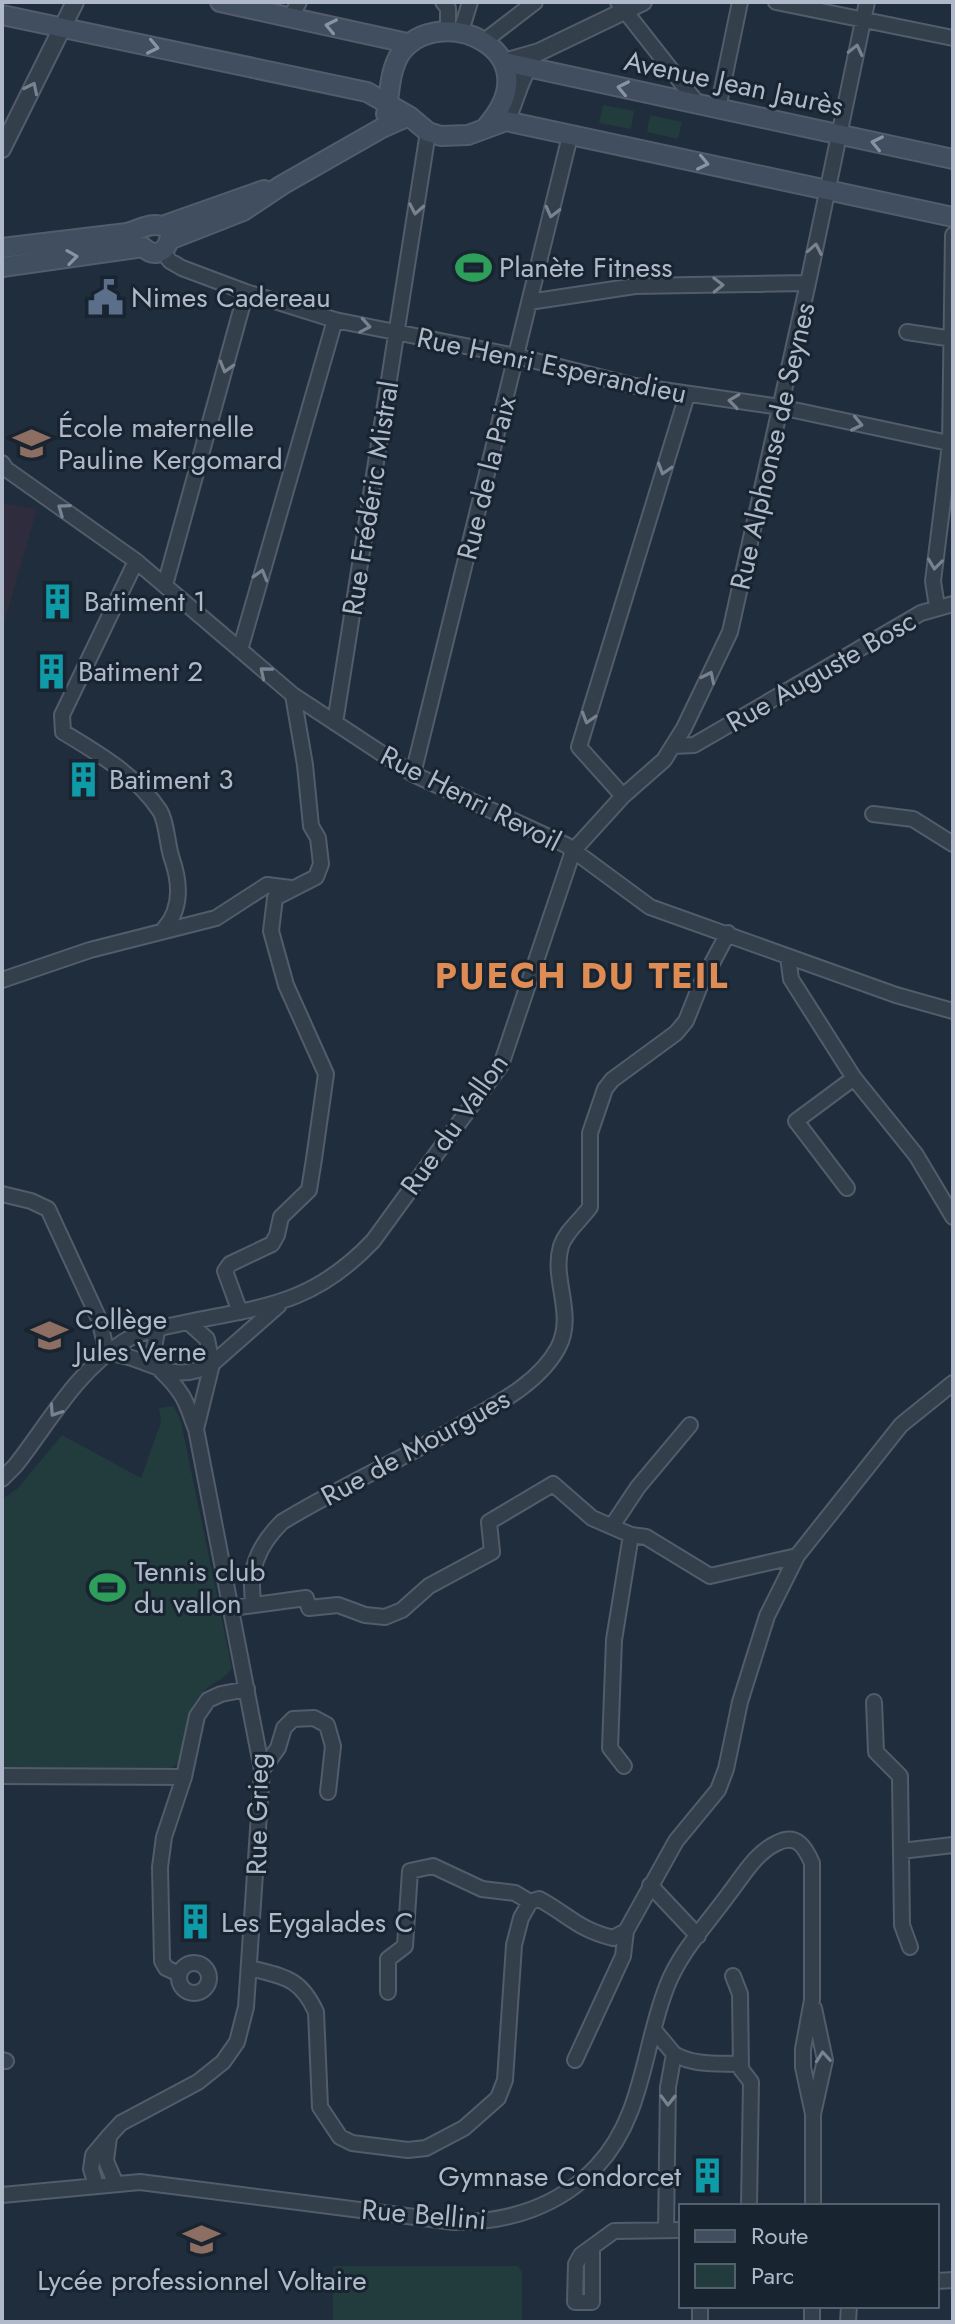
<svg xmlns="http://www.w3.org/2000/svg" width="955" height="2324" font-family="Jost,sans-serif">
<rect width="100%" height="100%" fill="#202d3d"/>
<path fill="#2e2c3d" d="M2,503L37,509L2,631Z"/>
<path fill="#223b3d" d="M603,105L634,111L631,129L599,123Z
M650,115L682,122L678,139L647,132Z
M174,1406L181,1422L232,1668C223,1681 211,1683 202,1693C186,1709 186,1740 181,1762L169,1769L2,1767V1499L17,1489L62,1435L141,1478L161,1422L159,1408Z
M333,2266H518L522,2272V2322H333Z"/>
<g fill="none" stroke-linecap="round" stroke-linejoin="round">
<defs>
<path id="minor" d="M443,2L448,8V27
M618,2L698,104
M776,2L953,38
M290,18L299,2
M462,28L470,2
M487,39L535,2
M718,108L740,2
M162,251L170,261L182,268L246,292L335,320L516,356L635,386L780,407L953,444
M529,302L635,286L808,283
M907,332L953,339
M2,463L6,469L136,561L293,695L413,774L566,845L650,907L896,995L953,1011
M136,561L62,715L63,732C98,753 137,776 160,811C167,822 167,845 172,859C180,882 182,909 164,929
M165,585L246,292
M937,607L933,581L950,444L953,235
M240,650L335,320
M335,723L428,132
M673,746L694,745L921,613L953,604
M413,774L570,136
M623,796L579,747L687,395
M873,814L913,819L953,844
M788,957L791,979L854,1078L916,1155L953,1217
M2,980L90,950L216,918L267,885L291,888
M847,1188L796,1121L854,1078
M2,1194L31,1201L48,1209L99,1319L107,1353
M240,1312L225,1271L230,1264L272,1244L277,1235L281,1217L309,1190L314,1159L326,1074L286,985L271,931L275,898L316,877L321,864L318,838L311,826L305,765L293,695
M188,1322L207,1339L212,1364L196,1429
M107,1353C150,1356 169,1387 212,1364L279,1305
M2,1479L15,1466C49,1423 75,1373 123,1342C142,1330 170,1326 193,1321C270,1306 316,1301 373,1241L501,1065L573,851L623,796L664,760L684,728L730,632L808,283L867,2
M612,1526L638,1487L690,1425
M254,1605L306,1598L309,1608L338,1605L365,1615L385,1617L402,1610L429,1586L492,1552L489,1522L553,1484L592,1518L631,1535L646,1537L710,1576L797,1556
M231,1608L254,1605C247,1571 258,1546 282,1522C341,1486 405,1458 464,1423C497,1404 539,1383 558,1348C576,1314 551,1280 561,1246C566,1231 581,1220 590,1207V1133L605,1089L612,1080L676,1033L686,1021L700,986L728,933
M874,1702L876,1752L900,1776L902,1925L910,1947
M624,1766L610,1748L614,1640L631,1535
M262,1770L278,1748L284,1728L293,1719L314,1718L327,1725L333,1746L328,1792
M2,1776L184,1777
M901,1851L953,1845
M650,1885L698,1936
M179 1978a15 15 0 1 1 30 0a15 15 0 1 1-30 0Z
M250,1968C284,1977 300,1977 316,2012L320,2107L340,2137L352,2143L408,2150L426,2148L464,2128L498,2098L505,2080L514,1945L521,1918L530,1902
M179,1974L166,1968L162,1961L160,1867L164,1837L184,1777L197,1716L208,1700L221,1694L247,1689
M733,1976L740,1994L741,2069L751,2082L749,2206
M388,1992V1959L405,1946L410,1871L433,1866L482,1889L515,1893L530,1902L539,1899C569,1915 577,1929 613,1938L626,1931L676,1841L718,1790L726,1769L740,1702L767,1616L797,1556L901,1425L953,1383
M654,2030L674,2054L668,2087L666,2230
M674,2054C695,2066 718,2063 741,2064
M2,2060L6,2061
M575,2060L623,1956L626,1931
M109,2137L106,2161L115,2182
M96,2185L91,2169L93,2155L109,2136L121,2123L198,2082L223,2062L237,2042L246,2007L262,1770L196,1429C191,1418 188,1404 181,1394C162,1364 146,1373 158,1329
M2,2195L140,2182L454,2222C508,2223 560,2206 597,2166C644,2116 643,2046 667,1986C680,1952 707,1924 728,1895C743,1876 755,1853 777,1843C797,1833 805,1847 812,1863V2000L803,2049V2067L813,2114
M813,2206V2114L825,2060L814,2008
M592,2249V2302H575L576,2264L581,2255L614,2231L681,2230
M937,2281L953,2280
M700,2322V2306
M812,2322V2306
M848,2322L849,2306"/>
<path id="tertiary" d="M504,62L539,52L643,2
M506,121C516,100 519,79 533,59
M2,149L75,2"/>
<path id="secondary" d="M220,2L407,43
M2,15L367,92L409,116L428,132L441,136L468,135L506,121L953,217
M504,62L953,159
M386,114C390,94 389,72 400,54C438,0 555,50 486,127
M2,248L127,233C139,230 150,222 162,226L264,190
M2,267L143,247C153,257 165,254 169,240L243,211L282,185L382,128L409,116"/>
</defs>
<use href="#minor" stroke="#525c6a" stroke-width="18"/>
<use href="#tertiary" stroke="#525c6a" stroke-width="20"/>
<use href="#secondary" stroke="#525c6a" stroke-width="22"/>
<use href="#minor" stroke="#343f4c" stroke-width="14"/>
<use href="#tertiary" stroke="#343f4c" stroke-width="16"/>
<use href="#secondary" stroke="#414e60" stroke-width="18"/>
</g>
<defs><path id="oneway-chevron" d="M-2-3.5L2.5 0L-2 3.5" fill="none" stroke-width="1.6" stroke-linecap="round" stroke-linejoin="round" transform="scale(2)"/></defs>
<g stroke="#8894a4">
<use href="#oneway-chevron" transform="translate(331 26) rotate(-168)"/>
<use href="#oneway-chevron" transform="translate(153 47) rotate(12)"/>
<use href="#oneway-chevron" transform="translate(623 88) rotate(-168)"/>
<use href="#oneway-chevron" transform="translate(877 143) rotate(-168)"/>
<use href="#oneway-chevron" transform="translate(703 163) rotate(12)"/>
<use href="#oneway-chevron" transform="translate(72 257) rotate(-8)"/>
</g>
<g stroke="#788291">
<use href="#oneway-chevron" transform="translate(856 50) rotate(-77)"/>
<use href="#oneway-chevron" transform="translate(32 88) rotate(-64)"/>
<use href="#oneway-chevron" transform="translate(416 209) rotate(100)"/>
<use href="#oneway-chevron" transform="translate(552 212) rotate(104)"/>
<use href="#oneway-chevron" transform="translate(815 249) rotate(-79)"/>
<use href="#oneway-chevron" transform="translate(718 285) rotate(-1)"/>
<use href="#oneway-chevron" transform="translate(365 326) rotate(10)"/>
<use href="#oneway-chevron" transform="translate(226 367) rotate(106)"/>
<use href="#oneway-chevron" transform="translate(734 401) rotate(-172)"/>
<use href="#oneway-chevron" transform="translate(857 424) rotate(12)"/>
<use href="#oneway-chevron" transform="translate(664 469) rotate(107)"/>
<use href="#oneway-chevron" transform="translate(63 509) rotate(-144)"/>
<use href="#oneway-chevron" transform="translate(935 564) rotate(97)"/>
<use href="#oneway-chevron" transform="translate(261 575) rotate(-74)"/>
<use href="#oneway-chevron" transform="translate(265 672) rotate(-140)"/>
<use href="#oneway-chevron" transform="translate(709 677) rotate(-64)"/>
<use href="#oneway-chevron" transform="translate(588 718) rotate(107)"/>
<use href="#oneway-chevron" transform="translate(55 1411) rotate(124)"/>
<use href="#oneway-chevron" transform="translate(823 2057) rotate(-95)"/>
<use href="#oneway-chevron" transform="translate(668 2100) rotate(91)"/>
</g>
<defs>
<symbol id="stadium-bare" viewBox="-9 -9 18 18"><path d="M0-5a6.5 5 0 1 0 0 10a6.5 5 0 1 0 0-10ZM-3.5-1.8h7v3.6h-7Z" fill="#2e9e5b" stroke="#192431" stroke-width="2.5" paint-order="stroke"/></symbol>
<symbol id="civic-bare" viewBox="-9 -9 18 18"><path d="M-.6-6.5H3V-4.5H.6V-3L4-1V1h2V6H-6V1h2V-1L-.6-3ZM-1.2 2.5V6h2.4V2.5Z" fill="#5c6f8a" stroke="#192431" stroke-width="2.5" paint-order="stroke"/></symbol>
<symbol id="school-bare" viewBox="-9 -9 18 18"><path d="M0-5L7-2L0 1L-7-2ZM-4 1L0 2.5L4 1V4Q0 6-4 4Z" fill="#8d6e63" stroke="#192431" stroke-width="2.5" paint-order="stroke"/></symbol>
<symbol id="building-bare" viewBox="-9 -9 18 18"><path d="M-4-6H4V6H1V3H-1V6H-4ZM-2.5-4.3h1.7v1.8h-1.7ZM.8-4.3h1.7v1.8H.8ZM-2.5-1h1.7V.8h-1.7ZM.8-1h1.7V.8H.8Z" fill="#0f9aa8" stroke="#192431" stroke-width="2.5" paint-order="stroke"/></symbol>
</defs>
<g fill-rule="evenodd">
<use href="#stadium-bare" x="448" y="242" width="51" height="51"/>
<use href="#civic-bare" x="80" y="272" width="51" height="51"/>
<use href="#school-bare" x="6" y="418" width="51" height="51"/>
<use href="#building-bare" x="32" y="576" width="51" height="51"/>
<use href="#building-bare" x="26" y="646" width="51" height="51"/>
<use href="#building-bare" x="58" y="754" width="51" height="51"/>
<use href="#school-bare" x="24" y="1310" width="51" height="51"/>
<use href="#stadium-bare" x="82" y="1562" width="51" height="51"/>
<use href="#building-bare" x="170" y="1896" width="51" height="51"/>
<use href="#building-bare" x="682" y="2150" width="51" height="51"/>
<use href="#school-bare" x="176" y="2214" width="51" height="51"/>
</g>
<g text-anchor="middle" stroke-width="6" stroke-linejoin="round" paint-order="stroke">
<g font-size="28" fill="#afb9c9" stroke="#192431">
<text transform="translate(734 83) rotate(12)" y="10">Avenue Jean Jaurès</text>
<text transform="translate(552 365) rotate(12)" y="10">Rue Henri Esperandieu</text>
<text transform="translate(772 446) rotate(-77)" y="10">Rue Alphonse de Seynes</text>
<text transform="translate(486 478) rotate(-76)" y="10">Rue de la Paix</text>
<text transform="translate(370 498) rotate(-81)" y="10">Rue Frédéric Mistral</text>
<text transform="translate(821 671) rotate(-30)" y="10">Rue Auguste Bosc</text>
<text transform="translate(471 798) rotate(27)" y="10">Rue Henri Revoil</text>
<text transform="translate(454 1124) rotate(-55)" y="10">Rue du Vallon</text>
<text transform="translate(415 1447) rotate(-29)" y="10">Rue de Mourgues</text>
<text transform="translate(257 1814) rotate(-89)" y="10">Rue Grieg</text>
<text transform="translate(424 2214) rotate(5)" y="10">Rue Bellini</text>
</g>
<g font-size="28" fill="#afb9c9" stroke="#192431" text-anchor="start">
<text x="499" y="277">Planète Fitness</text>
<text x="131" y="307">Nimes Cadereau</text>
<text x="58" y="437">École maternelle<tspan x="58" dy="32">Pauline Kergomard</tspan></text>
<text x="84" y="611">Batiment 1</text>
<text x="78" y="681">Batiment 2</text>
<text x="109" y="789">Batiment 3</text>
<text x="75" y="1329">Collège<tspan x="75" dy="32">Jules Verne</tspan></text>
<text x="134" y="1581">Tennis club<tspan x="134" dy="32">du vallon</tspan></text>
<text x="221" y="1932">Les Eygalades C</text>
<text x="681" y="2186" text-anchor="end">Gymnase Condorcet</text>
<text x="202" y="2290" text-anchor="middle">Lycée professionnel Voltaire</text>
</g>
<g font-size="36" font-weight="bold" letter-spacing="2" fill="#de8c54" stroke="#192431">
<text x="582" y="988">PUECH DU TEIL</text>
</g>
</g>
<rect width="955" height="2324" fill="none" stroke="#afb9c9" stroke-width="8"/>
<rect x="679" y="2204" width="260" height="104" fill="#192431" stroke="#55606e" stroke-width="2"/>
<rect x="695" y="2230" width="40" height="12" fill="#414e60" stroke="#55606e" stroke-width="2"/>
<text x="751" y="2244" font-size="24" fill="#afb9c9">Route</text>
<rect x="695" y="2264" width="40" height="24" fill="#223b3d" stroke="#55606e" stroke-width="2"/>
<text x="751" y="2284" font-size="24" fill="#afb9c9">Parc</text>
</svg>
